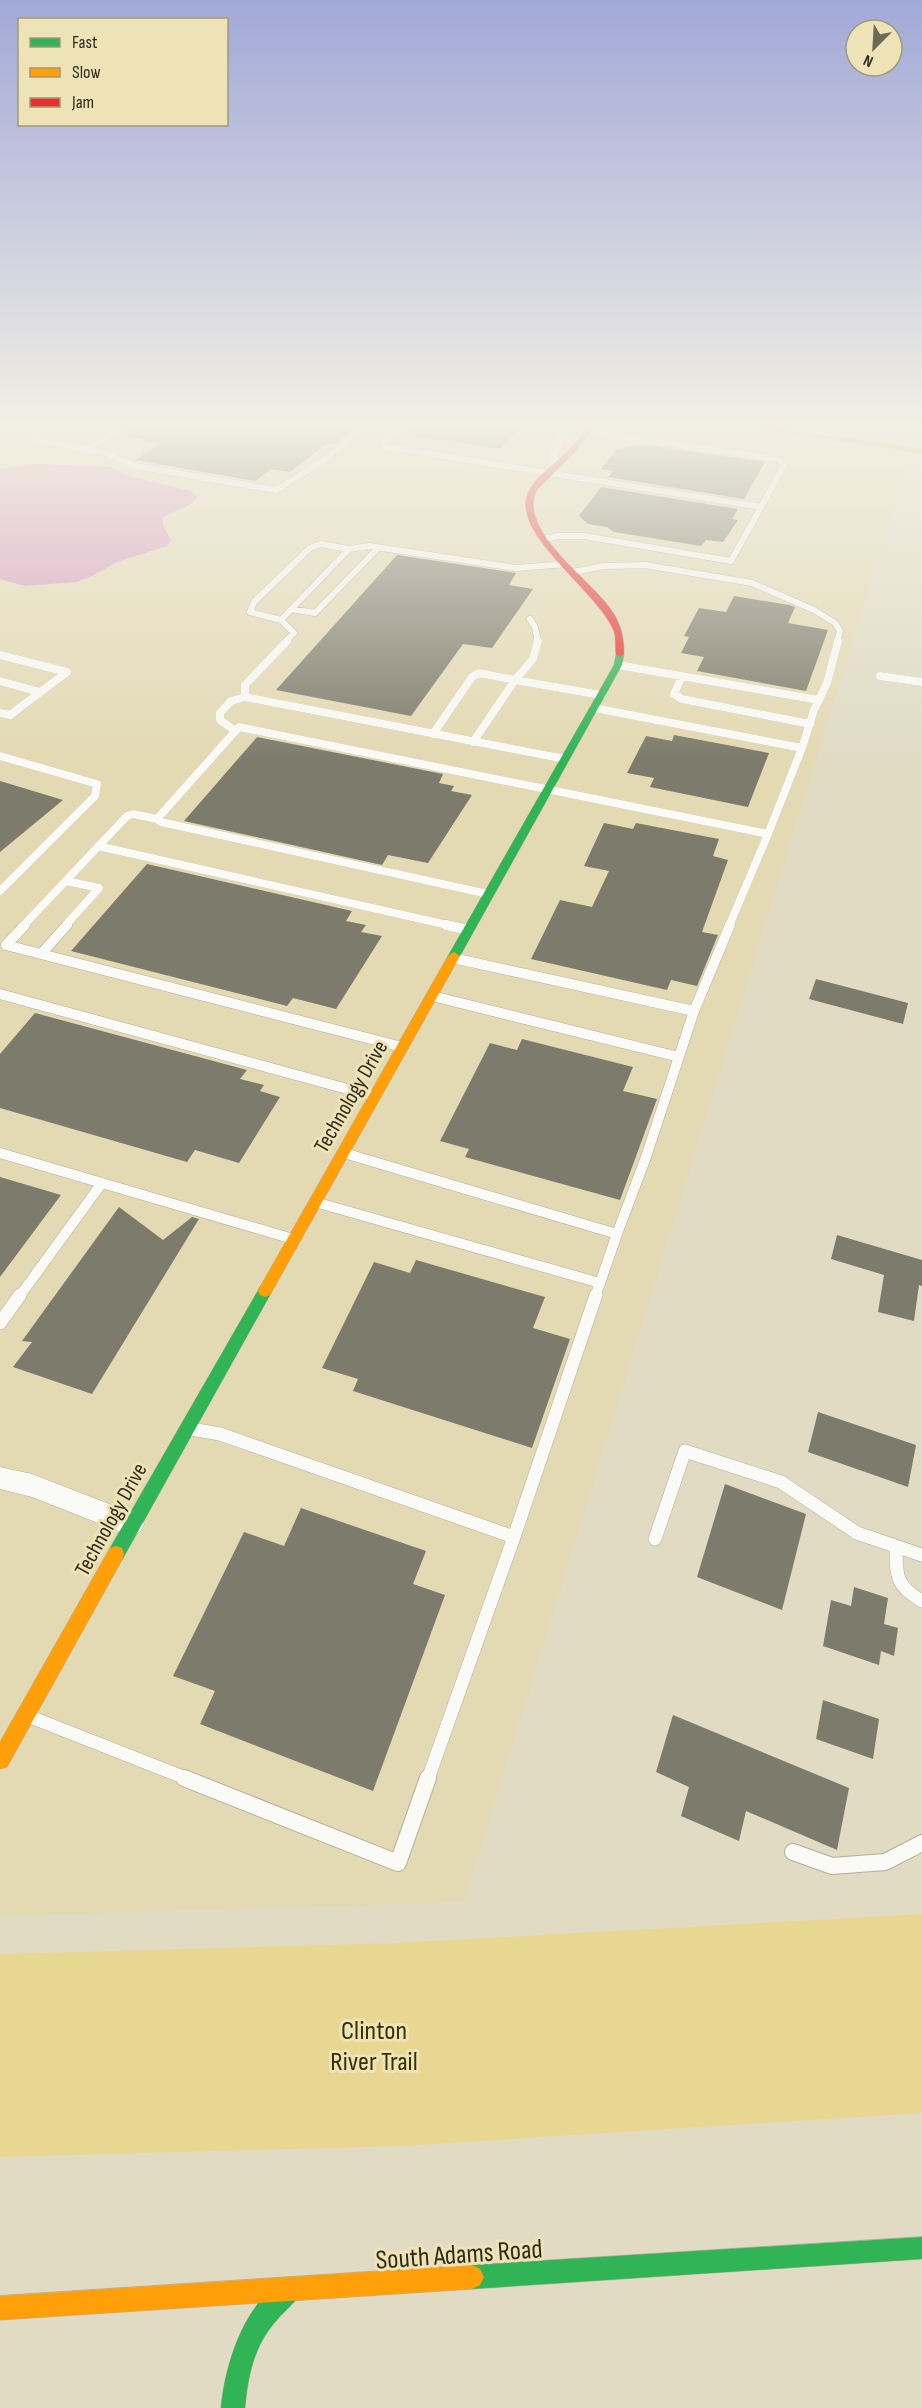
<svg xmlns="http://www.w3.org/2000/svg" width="922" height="2408" font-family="'Sofia Sans Condensed',sans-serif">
<rect width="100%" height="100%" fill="#e1dbc4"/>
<path fill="#e3d9b3" d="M0,424H679L910,455L464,1902L0,1916Z"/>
<path fill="#e8d791" d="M922,1914V2113L403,2146L0,2157V1954L396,1943Z"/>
<path fill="#d699c0" d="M37,464L111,467L129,476L192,491L197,497C191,508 173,510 163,518V525L171,540L167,546L117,562L94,575L76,582L25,586L0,579V469Z"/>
<path fill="#7d7b6b" d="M131,424H326L353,428L335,444L328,443L290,472L271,469L255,481L135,460L160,444L120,434L129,428Z
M409,424H525L500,449L407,435Z
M644,445L765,462L744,499L608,477L613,471L601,469L617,449Z
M601,487L738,509L732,519L738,520L723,542L706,540L701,546L614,532L607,527L588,524L579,516Z
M397,555L516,573L509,585L533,589L492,648L463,644L411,716L276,690Z
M734,596L789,605L795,607L788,623L828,630L806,691L697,671L704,657L681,653L689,637L684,636L699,608L726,612Z
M674,735L769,753L748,807L650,787L654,778L627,773L646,736L672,741Z
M257,737L443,774L439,783L454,786L451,791L472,795L428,863L388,855L382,865L184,821Z
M0,781L63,800L0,852Z
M604,823L633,829L636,823L719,839L713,856L728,860L702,932L718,935L697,986L671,980L667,990L531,959L560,900L592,907L609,871L584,866Z
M147,864L352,911L346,921L366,925L361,932L382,936L336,1009L293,998L287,1006L71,951Z
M816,979L908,1003L903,1024L809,999Z
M35,1013L247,1070L240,1079L264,1085L260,1091L280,1097L239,1163L195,1150L187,1162L0,1108V1054Z
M522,1039L633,1067L623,1091L657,1099L620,1200L465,1157L469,1149L440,1141L490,1043L517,1050Z
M0,1177L61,1195L0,1277Z
M119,1207L163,1240L192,1217L199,1219L92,1394L13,1367L32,1342L22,1341Z
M837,1235L922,1260V1286L919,1285L914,1321L878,1312L884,1275L831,1259Z
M416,1260L545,1297L533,1328L570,1339L532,1448L353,1391L358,1379L322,1368L374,1262L410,1273Z
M818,1412L916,1445L908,1487L808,1452Z
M725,1484L806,1514L782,1610L697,1577Z
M301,1508L426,1551L413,1584L445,1595L373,1791L200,1724L215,1691L173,1676L244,1532L284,1546Z
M854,1587L888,1598L884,1624L898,1628L894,1656L881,1651L879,1665L823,1646L831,1600L851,1606Z
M823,1700L879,1719L873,1759L816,1739Z
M673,1715L849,1788L837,1850L746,1811L739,1841L681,1816L689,1787L656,1772Z"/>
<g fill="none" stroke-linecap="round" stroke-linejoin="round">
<defs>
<path id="lane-far4" d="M56,424L30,439L103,452L135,466L276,490L323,461L366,424
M404,424L383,443L386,447L761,507L784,465L778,459L588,432
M87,449L126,424
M545,539L558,536H584L731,561L761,507
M573,572L604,566L645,565L752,583L814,610L835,623L840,631L837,642
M291,609L315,613L378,548
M530,619L535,627L538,642
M281,620L250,612L254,602L310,548L320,544L349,549
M285,642L294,633L281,620L349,549L369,546L516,568L566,564"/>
<path id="lane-far3" d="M287,641L245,685V697L565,759
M0,655L67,672L10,715L0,713
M618,665L819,700
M682,676L674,694L682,699L810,724
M880,676L922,682
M0,681L40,692
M234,730L220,720V713L231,701L245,697
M433,734L472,677L479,673L515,680L533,659L538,641
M473,742L515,680L601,695
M802,748L814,710L827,683L838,641
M0,756L97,784L95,796L0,891
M98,846L452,926
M488,894L161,822L157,819L239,727L768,834L802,748L594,708
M23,926L127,816L133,814L157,819
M65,926L99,888L66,881
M729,926L768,834"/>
<path id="lane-far2" d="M25,925L6,945L402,1047
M446,925L468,930
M41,954L67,925
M453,958L694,1011L730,925
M0,994L373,1096
M432,996L679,1057
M0,1153L102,1183
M344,1153L617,1234L646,1157L694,1011
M315,1202L600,1283L617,1234
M19,1297L102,1183L293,1239
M595,1297L600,1283"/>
<path id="lane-far1" d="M0,1323L20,1295
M191,1429L220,1434L514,1537L428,1779
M514,1537L596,1295
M655,1539L685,1451L781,1482L857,1533L922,1555
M896,1548C896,1576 896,1586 922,1601
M33,1718L188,1779"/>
<path id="lane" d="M184,1778L398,1863L428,1778
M793,1852L832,1866L885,1862L922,1843"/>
<path id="street" d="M566,424H576C569,433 561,442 559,454C558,459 559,464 558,468H550C544,452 556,436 566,424Z
M0,1467L32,1474L140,1516L144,1524L140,1532L131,1536L32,1497L0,1489Z"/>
<path id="fast" d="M620,651L624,654L622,665L460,956L454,960L450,959L448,956L614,665L616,654Z
M265,1285L270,1287L272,1291L270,1295L122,1560L116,1562L110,1560L108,1554L110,1548L260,1287Z
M922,2237V2259L472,2289L464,2285L460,2277L464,2269L472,2265Z
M291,2277L299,2281L303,2289C297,2302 285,2310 276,2321C254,2346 248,2375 245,2408H221C225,2363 246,2296 291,2277Z"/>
<path id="slow" d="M728,424H743L922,449V453Z
M454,952L460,956L270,1295L265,1297L260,1295L258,1291L260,1287L448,956Z
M116,1546L122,1548L124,1554L122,1560L7,1767L0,1769V1742L110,1548Z
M472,2265L480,2269L484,2277L480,2285L472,2289L0,2320V2296Z"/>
<path id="jam" d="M591,424H597L576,451L537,490C516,532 595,581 614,614C622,628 624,639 624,654L620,657L616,654C615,647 616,638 614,631C598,592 514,536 527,496C533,477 554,465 567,452C576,443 583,433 591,424Z"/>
</defs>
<use href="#lane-far4" stroke="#b3ae9c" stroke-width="7"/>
<use href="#lane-far3" stroke="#b3ae9c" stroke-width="8"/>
<use href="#lane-far2" stroke="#b3ae9c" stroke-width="11"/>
<use href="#lane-far1" stroke="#b3ae9c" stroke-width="14"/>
<use href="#lane" stroke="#b3ae9c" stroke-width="18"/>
<use href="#street" stroke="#b3ae9c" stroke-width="1"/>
<use href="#fast" stroke="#b3ae9c" stroke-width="1"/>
<use href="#slow" stroke="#b3ae9c" stroke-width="1"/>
<use href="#jam" stroke="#b3ae9c" stroke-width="1"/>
<use href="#lane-far4" stroke="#fafaf6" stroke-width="6"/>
<use href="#lane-far3" stroke="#fafaf6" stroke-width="8"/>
<use href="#lane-far2" stroke="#fafaf6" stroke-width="10"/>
<use href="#lane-far1" stroke="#fafaf6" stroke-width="13"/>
<use href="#lane" stroke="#fafaf6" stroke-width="16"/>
<use href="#street" fill="#fafaf6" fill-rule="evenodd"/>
<use href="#fast" fill="#30b455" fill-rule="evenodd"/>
<use href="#slow" fill="#ff9f0a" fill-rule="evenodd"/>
<use href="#jam" fill="#e5322d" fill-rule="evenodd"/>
</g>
<linearGradient id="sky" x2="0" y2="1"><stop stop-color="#a1a9d8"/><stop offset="0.56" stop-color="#f2efe4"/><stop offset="1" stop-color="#f2efe4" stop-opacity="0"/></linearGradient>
<rect width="922" height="761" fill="url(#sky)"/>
<g text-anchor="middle" stroke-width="6" stroke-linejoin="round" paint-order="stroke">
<g font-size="22" fill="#2f2b1a" stroke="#eee3b7">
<text transform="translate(350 1096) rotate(-60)" y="8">Technology Drive</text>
<text transform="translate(110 1519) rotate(-61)" y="8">Technology Drive</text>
</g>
<g font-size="27" fill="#382e00" stroke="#eee3b7">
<text x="374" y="2039">Clinton<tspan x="374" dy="31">River Trail</tspan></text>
</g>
<g font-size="27" fill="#2f2b1a" stroke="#eee3b7">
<text transform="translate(459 2254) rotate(-4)" y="9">South Adams Road</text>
</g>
</g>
<rect x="18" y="18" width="210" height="108" fill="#eee3b7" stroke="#a29978" stroke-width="1.5"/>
<rect x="30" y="38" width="30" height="9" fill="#30b455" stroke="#a29978" stroke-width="1.5"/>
<text x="72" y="48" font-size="18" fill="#2f2b1a">Fast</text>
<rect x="30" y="68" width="30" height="9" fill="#ff9f0a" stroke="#a29978" stroke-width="1.5"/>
<text x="72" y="78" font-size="18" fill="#2f2b1a">Slow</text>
<rect x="30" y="98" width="30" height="9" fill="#e5322d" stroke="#a29978" stroke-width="1.5"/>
<text x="72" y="108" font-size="18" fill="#2f2b1a">Jam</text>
<g transform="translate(874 48) rotate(204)"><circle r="28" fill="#eee3b7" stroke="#a29978" stroke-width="1.5"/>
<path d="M0-4.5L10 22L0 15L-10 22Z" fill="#6d6956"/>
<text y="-9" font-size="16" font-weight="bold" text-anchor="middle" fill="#2f2b1a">N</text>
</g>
</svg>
